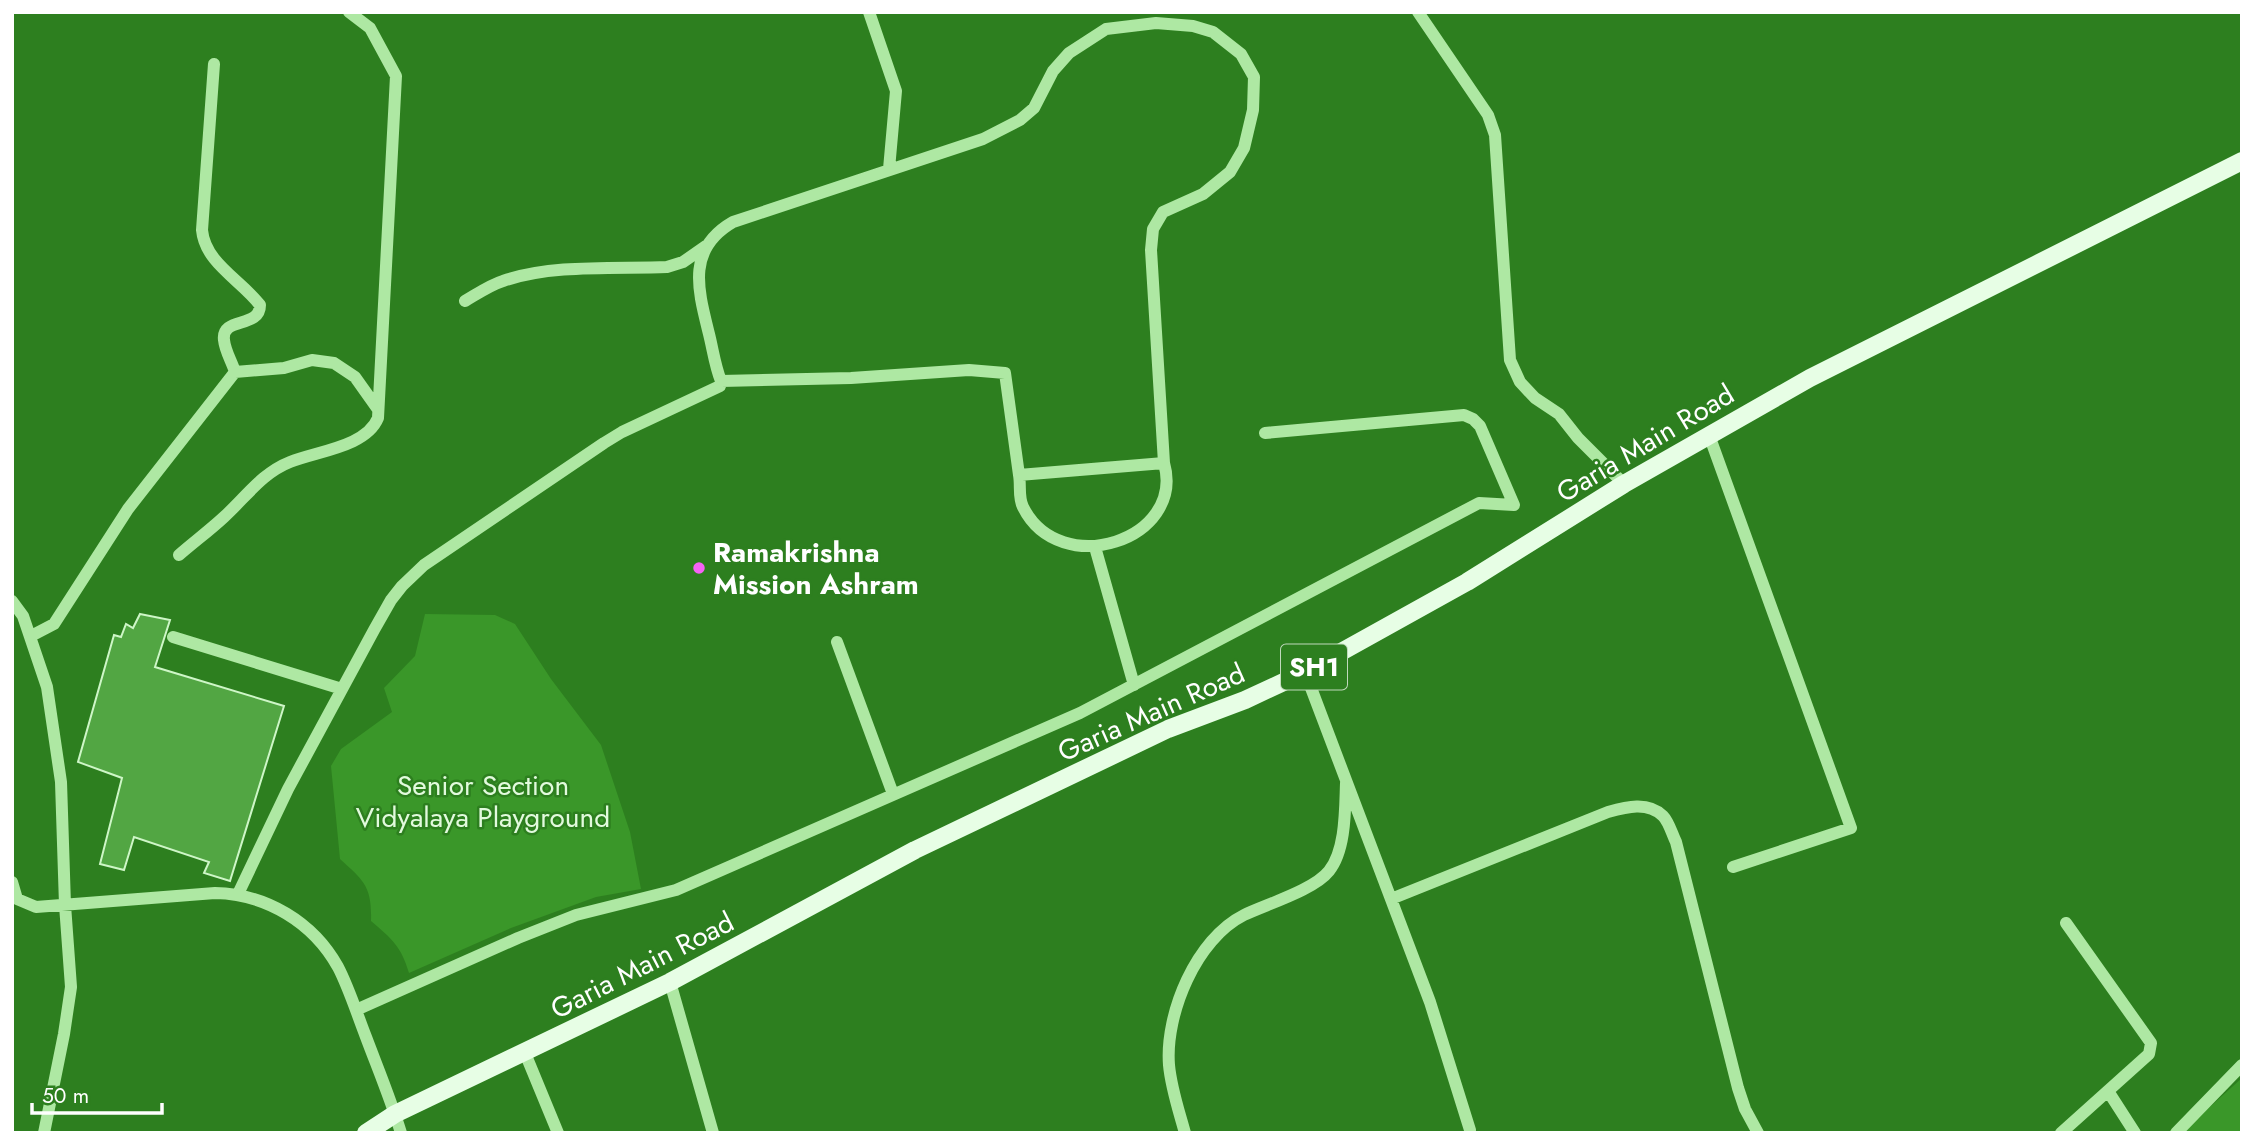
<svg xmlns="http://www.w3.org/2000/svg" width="2254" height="1145" font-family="Jost,sans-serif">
<rect width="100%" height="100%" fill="#2d7f1f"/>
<path fill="#3a9729" d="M425,614L495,615L515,624L551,679L601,745L630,832L641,889L596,897L511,928L409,973C401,946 392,939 371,921C372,886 364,881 340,859L331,766L341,749L392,712L384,688L415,656Z
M2242,1078V1133H2181Z"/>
<path fill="#52a643" stroke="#cef6c7" stroke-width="2" d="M140,614L170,620L155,667L284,706L230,881L204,873L209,862L134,837L124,870L100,864L122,778L78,762L114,635L121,637L126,624L133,628Z"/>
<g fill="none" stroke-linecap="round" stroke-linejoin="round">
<path stroke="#aee8a3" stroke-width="12" d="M869,12L896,91L889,169
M1418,12L1488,115L1495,135L1510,360L1520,382L1535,398L1559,414L1578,438L1624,484
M214,64L202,230C205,263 241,280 260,305C260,329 221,316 224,340C225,351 232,362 235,372
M465,301C477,294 490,285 503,281C552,264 616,269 667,267L683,262L706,246
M721,381L851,378L969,370L1005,373L1019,475
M1709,435L1851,828L1733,867
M1095,547L1134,685
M179,555C194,542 210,530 224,517C246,497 262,473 290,462C317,451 366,447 378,418L396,76L370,28L349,12
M12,601L23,616L47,687L61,782L65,905L71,987L64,1034L44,1133
M31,636L54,624L128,509L235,372L284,368L312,360L334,363L355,377L377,408
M173,637L342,689
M837,642L893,794
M1305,672L1430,1002L1470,1130
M12,882L17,899L36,907L215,893C266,894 313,922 338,967C349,988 357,1014 366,1037C378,1069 391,1100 401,1133
M238,894L288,789L374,630L391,600L402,586L424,565L604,443L622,432L720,386L721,381C715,366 713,350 709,334C698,290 686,249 733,222L983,139L1020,120L1034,108L1053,71L1069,53L1106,29L1156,23L1193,26L1213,32L1241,54L1254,77L1253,110L1244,148L1230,172L1203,194L1163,212L1153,229L1151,250L1164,463C1186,540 1060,581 1023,507C1018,497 1021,486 1019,475L1164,463
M1391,899L1608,812C1626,807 1648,801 1663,816C1669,822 1672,834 1676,842L1738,1088L1745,1109L1758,1133
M670,982L713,1133
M356,1010L518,938L576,915L676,890L1080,713L1479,503L1514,505L1480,426L1473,419L1464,415L1265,433
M525,1053L558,1133
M2108,1091L2135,1133
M1185,1133C1179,1111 1171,1088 1169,1065C1165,1014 1196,939 1244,915C1267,904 1314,890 1329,871C1346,850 1345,809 1346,783
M2061,1133L2149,1054L2151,1043L2066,923
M2176,1133L2242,1065"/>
<path stroke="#e7fee5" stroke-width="18" d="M366,1133L395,1114L670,982L915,850L1168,729L1245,700L1305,672L1467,582L1624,484L1810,378L2242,161"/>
</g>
<circle fill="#f662f5" stroke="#2d7f1f" stroke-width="2.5" cx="699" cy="568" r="7"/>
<g text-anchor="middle" stroke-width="5" stroke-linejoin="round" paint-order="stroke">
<rect fill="#2d7f1f" stroke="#c0d9bc" stroke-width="2" x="1281" y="644.5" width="66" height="45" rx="5"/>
<g font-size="26" font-weight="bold" fill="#fff">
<text x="1314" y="676">SH1</text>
</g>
<g font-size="28" fill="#fff" stroke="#2d7f1f">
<text transform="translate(1645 443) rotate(-31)" y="10">Garia Main Road</text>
<text transform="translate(1151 712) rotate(-24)" y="10">Garia Main Road</text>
<text transform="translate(642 965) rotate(-27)" y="10">Garia Main Road</text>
</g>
<g font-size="28" font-weight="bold" fill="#fff" stroke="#2d7f1f" text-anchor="start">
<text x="713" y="562">Ramakrishna<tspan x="713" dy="32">Mission Ashram</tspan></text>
</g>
<g font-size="28" fill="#e2fadd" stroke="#2d7f1f">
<text x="483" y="795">Senior Section<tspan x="483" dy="32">Vidyalaya Playground</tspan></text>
</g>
</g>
<rect width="2254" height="1145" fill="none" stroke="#ffffff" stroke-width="28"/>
<path d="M32 1103v10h130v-10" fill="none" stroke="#ffffff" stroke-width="3.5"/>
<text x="42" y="1103" font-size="21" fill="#ffffff" stroke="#2d7f1f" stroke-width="5" paint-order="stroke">50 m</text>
</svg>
